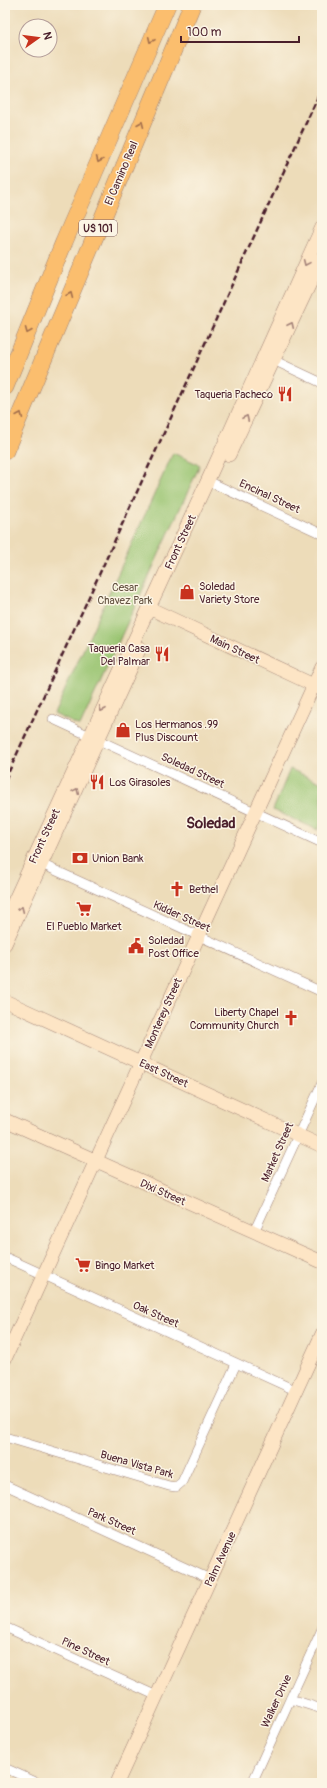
<svg xmlns="http://www.w3.org/2000/svg" width="327" height="1788" font-family="Pangolin,sans-serif">
<rect width="100%" height="100%" fill="#fcf5e5"/>
<filter id="ink" filterUnits="userSpaceOnUse"><feTurbulence type="fractalNoise" baseFrequency=".025" numOctaves="2"/><feDisplacementMap in="SourceGraphic" scale="8" xChannelSelector="R" yChannelSelector="G"/><feConvolveMatrix kernelMatrix="1 2 1 2 8 2 1 2 1" color-interpolation-filters="sRGB"/></filter>
<filter id="wash" filterUnits="userSpaceOnUse"><feTurbulence type="fractalNoise" baseFrequency=".012" numOctaves="4" result="noise"/><feDisplacementMap in="SourceGraphic" scale="16" xChannelSelector="R" yChannelSelector="G"/><feGaussianBlur stdDeviation="0.9" result="paint"/><feColorMatrix in="noise" values="0 0 0 0 0 0 0 0 0 0 0 0 0 0 0 0 0 1.4 0 .05"/><feComposite in="paint" operator="in"/></filter>
<g filter="url(#wash)">
<rect width="100%" height="100%" fill="#eddcb9"/>
<path fill="#99c471" stroke="#72724e" d="M173,453L200,465L80,726L54,714Z
M290,769L322,783V821L318,830L273,810Z"/>
</g>
<g filter="url(#ink)">
<g fill="none" stroke-linecap="round" stroke-linejoin="round">
<defs>
<path id="street" d="M269,358L322,383
M208,481L322,534
M53,719L322,843
M37,862L322,992
M254,1232L322,1083
M5,1257L297,1391
M5,1437L169,1486L176,1487L182,1482L236,1364
M5,1485L210,1579
M5,1627L157,1696
M290,1699L322,1709
M5,1768L38,1783
M252,1783L322,1629"/>
<path id="secondary" d="M229,455L322,258
M149,608L322,689
M5,921L213,469L322,227
M5,944L140,648
M5,1001L322,1146
M5,1120L322,1262
M5,1359L322,667
M117,1783L322,1334"/>
<path id="highway" d="M5,387L64,242L167,5
M5,451L192,5"/>
</defs>
<use href="#street" stroke="#9c7e72" stroke-width="10"/>
<use href="#secondary" stroke="#9c7e72" stroke-width="14"/>
<use href="#highway" stroke="#9c7e72" stroke-width="18"/>
<use href="#street" stroke="#fff" stroke-width="9"/>
<use href="#secondary" stroke="#fde5c5" stroke-width="13"/>
<use href="#highway" stroke="#fbbe6e" stroke-width="17"/>
<path stroke="#4a1f2b" stroke-width="2.5" stroke-dasharray="6 3" stroke-linecap="butt" d="M5,780L322,88"/>
</g>
<defs><path id="oneway-chevron" d="M-2-3.5L2.5 0L-2 3.5" fill="none" stroke-width="1.6" stroke-linecap="round" stroke-linejoin="round"/></defs>
<g stroke="#a26e4c">
<use href="#oneway-chevron" transform="translate(151 40) rotate(115)"/>
<use href="#oneway-chevron" transform="translate(141 124) rotate(-67)"/>
<use href="#oneway-chevron" transform="translate(99 160) rotate(113)"/>
<use href="#oneway-chevron" transform="translate(70 295) rotate(-67)"/>
<use href="#oneway-chevron" transform="translate(28 331) rotate(112)"/>
<use href="#oneway-chevron" transform="translate(20 415) rotate(-67)"/>
</g>
<g stroke="#a48278">
<use href="#oneway-chevron" transform="translate(306 263) rotate(114)"/>
<use href="#oneway-chevron" transform="translate(291 325) rotate(-65)"/>
<use href="#oneway-chevron" transform="translate(246 418) rotate(-65)"/>
<use href="#oneway-chevron" transform="translate(102 709) rotate(115)"/>
<use href="#oneway-chevron" transform="translate(76 791) rotate(-66)"/>
<use href="#oneway-chevron" transform="translate(21 909) rotate(-66)"/>
</g>
</g>
<defs>
<symbol id="restaurant-bare" viewBox="-9 -9 18 18"><path d="M-5-6h1v4h1v-4h1v4h1v-4h1v5L-1.5 .5V6h-2V.5L-5-1ZM5-6V6H3V1.5H1.5Q1.5-4 5-6Z" fill="#c8321e" stroke="#fcf5e5" stroke-width="2.5" paint-order="stroke"/></symbol>
<symbol id="shop-bare" viewBox="-9 -9 18 18"><path d="M-5-2.5h2.3a2.7 3.5 0 0 1 5.4 0H5L5.5 6h-11ZM-1.5-2.5h3a1.5 2.3 0 0 0-3 0Z" fill="#c8321e" stroke="#fcf5e5" stroke-width="2.5" paint-order="stroke"/></symbol>
<symbol id="bank-bare" viewBox="-9 -9 18 18"><path d="M-6-4H6V4H-6ZM0-2.3a2.3 2.3 0 1 0 0 4.6a2.3 2.3 0 1 0 0-4.6Z" fill="#c8321e" stroke="#fcf5e5" stroke-width="2.5" paint-order="stroke"/></symbol>
<symbol id="church-bare" viewBox="-9 -9 18 18"><path d="M-1.2-6h2.4v3.5h3.3v2.4h-3.3V6h-2.4V-.1h-3.3v-2.4h3.3Z" fill="#c8321e" stroke="#fcf5e5" stroke-width="2.5" paint-order="stroke"/></symbol>
<symbol id="supermarket-bare" viewBox="-9 -9 18 18"><path d="M-6-5.5h2.5l.6 2H6L4.5 2H-2.5L-4.4-4H-6ZM-1.5 3.2a1.3 1.3 0 1 0 .1 0ZM3 3.2a1.3 1.3 0 1 0 .1 0Z" fill="#c8321e" stroke="#fcf5e5" stroke-width="2.5" paint-order="stroke"/></symbol>
<symbol id="civic-bare" viewBox="-9 -9 18 18"><path d="M-.6-6.5H3V-4.5H.6V-3L4-1V1h2V6H-6V1h2V-1L-.6-3ZM-1.2 2.5V6h2.4V2.5Z" fill="#c8321e" stroke="#fcf5e5" stroke-width="2.5" paint-order="stroke"/></symbol>
</defs>
<g fill-rule="evenodd">
<use href="#restaurant-bare" x="274" y="383" width="22" height="22"/>
<use href="#shop-bare" x="176" y="581" width="22" height="22"/>
<use href="#restaurant-bare" x="151" y="643" width="22" height="22"/>
<use href="#shop-bare" x="112" y="719" width="22" height="22"/>
<use href="#restaurant-bare" x="86" y="771" width="22" height="22"/>
<use href="#bank-bare" x="69" y="847" width="22" height="22"/>
<use href="#church-bare" x="166" y="878" width="22" height="22"/>
<use href="#supermarket-bare" x="73" y="898" width="22" height="22"/>
<use href="#civic-bare" x="125" y="935" width="22" height="22"/>
<use href="#church-bare" x="280" y="1007" width="22" height="22"/>
<use href="#supermarket-bare" x="72" y="1254" width="22" height="22"/>
</g>
<g text-anchor="middle" stroke-width="3" stroke-linejoin="round" paint-order="stroke">
<rect fill="#fcf5e5" stroke="#7f5f63" stroke-width="1" x="79" y="220" width="38" height="16" rx="3"/>
<g font-size="10" font-weight="bold" fill="#4a1f2b">
<text x="98" y="232">US 101</text>
</g>
<g font-size="11" fill="#4a1f2b" stroke="#fcf5e5">
<text transform="translate(121 173) rotate(-67)" y="4">El Camino Real</text>
<text transform="translate(270 496) rotate(25)" y="4">Encinal Street</text>
<text transform="translate(180 542) rotate(-65)" y="4">Front Street</text>
<text transform="translate(235 649) rotate(25)" y="4">Main Street</text>
<text transform="translate(193 770) rotate(25)" y="4">Soledad Street</text>
<text transform="translate(44 836) rotate(-65)" y="4">Front Street</text>
<text transform="translate(182 916) rotate(24)" y="4">Kidder Street</text>
<text transform="translate(163 1013) rotate(-66)" y="4">Monterey Street</text>
<text transform="translate(164 1073) rotate(25)" y="4">East Street</text>
<text transform="translate(277 1152) rotate(-66)" y="4">Market Street</text>
<text transform="translate(163 1192) rotate(24)" y="4">Dixi Street</text>
<text transform="translate(156 1314) rotate(24)" y="4">Oak Street</text>
<text transform="translate(137 1464) rotate(16)" y="4">Buena Vista Park</text>
<text transform="translate(112 1521) rotate(24)" y="4">Park Street</text>
<text transform="translate(220 1559) rotate(-65)" y="4">Palm Avenue</text>
<text transform="translate(86 1651) rotate(25)" y="4">Pine Street</text>
<text transform="translate(276 1701) rotate(-65)" y="4">Walker Drive</text>
</g>
<g font-size="11" fill="#4a1f2b" stroke="#fcf5e5" text-anchor="start">
<text x="273" y="398" text-anchor="end">Taqueria Pacheco</text>
<text x="199" y="590">Soledad<tspan x="199" dy="13">Variety Store</tspan></text>
<text x="150" y="652" text-anchor="end">Taqueria Casa<tspan x="150" dy="13">Del Palmar</tspan></text>
<text x="135" y="728">Los Hermanos .99<tspan x="135" dy="13">Plus Discount</tspan></text>
<text x="109" y="786">Los Girasoles</text>
<text x="92" y="862">Union Bank</text>
<text x="189" y="893">Bethel</text>
<text x="84" y="930" text-anchor="middle">El Pueblo Market</text>
<text x="148" y="944">Soledad<tspan x="148" dy="13">Post Office</tspan></text>
<text x="279" y="1016" text-anchor="end">Liberty Chapel<tspan x="279" dy="13">Community Church</tspan></text>
<text x="95" y="1269">Bingo Market</text>
</g>
<g font-size="11" fill="#625140" stroke="#fcf5e5">
<text x="125" y="591">Cesar<tspan x="125" dy="13">Chavez Park</tspan></text>
</g>
<g font-size="15" font-weight="bold" fill="#4a1f2b" stroke="#fcf5e5">
<text x="211" y="828">Soledad</text>
</g>
</g>
<rect width="327" height="1788" fill="none" stroke="#fcf5e5" stroke-width="20"/>
<g transform="translate(38 38) rotate(76)"><circle r="19" fill="#fcf5e5" stroke="#b59f9b"/>
<path d="M0-3L7 15L0 10L-7 15Z" fill="#c8321e"/>
<text y="-6" font-size="11" font-weight="bold" text-anchor="middle" fill="#4a1f2b">N</text>
</g>
<path d="M181 36v6h118v-6" fill="none" stroke="#4a1f2b" stroke-width="2"/>
<text x="187" y="36" font-size="12" fill="#4a1f2b" stroke="#fcf5e5" stroke-width="3" paint-order="stroke">100 m</text>
</svg>
